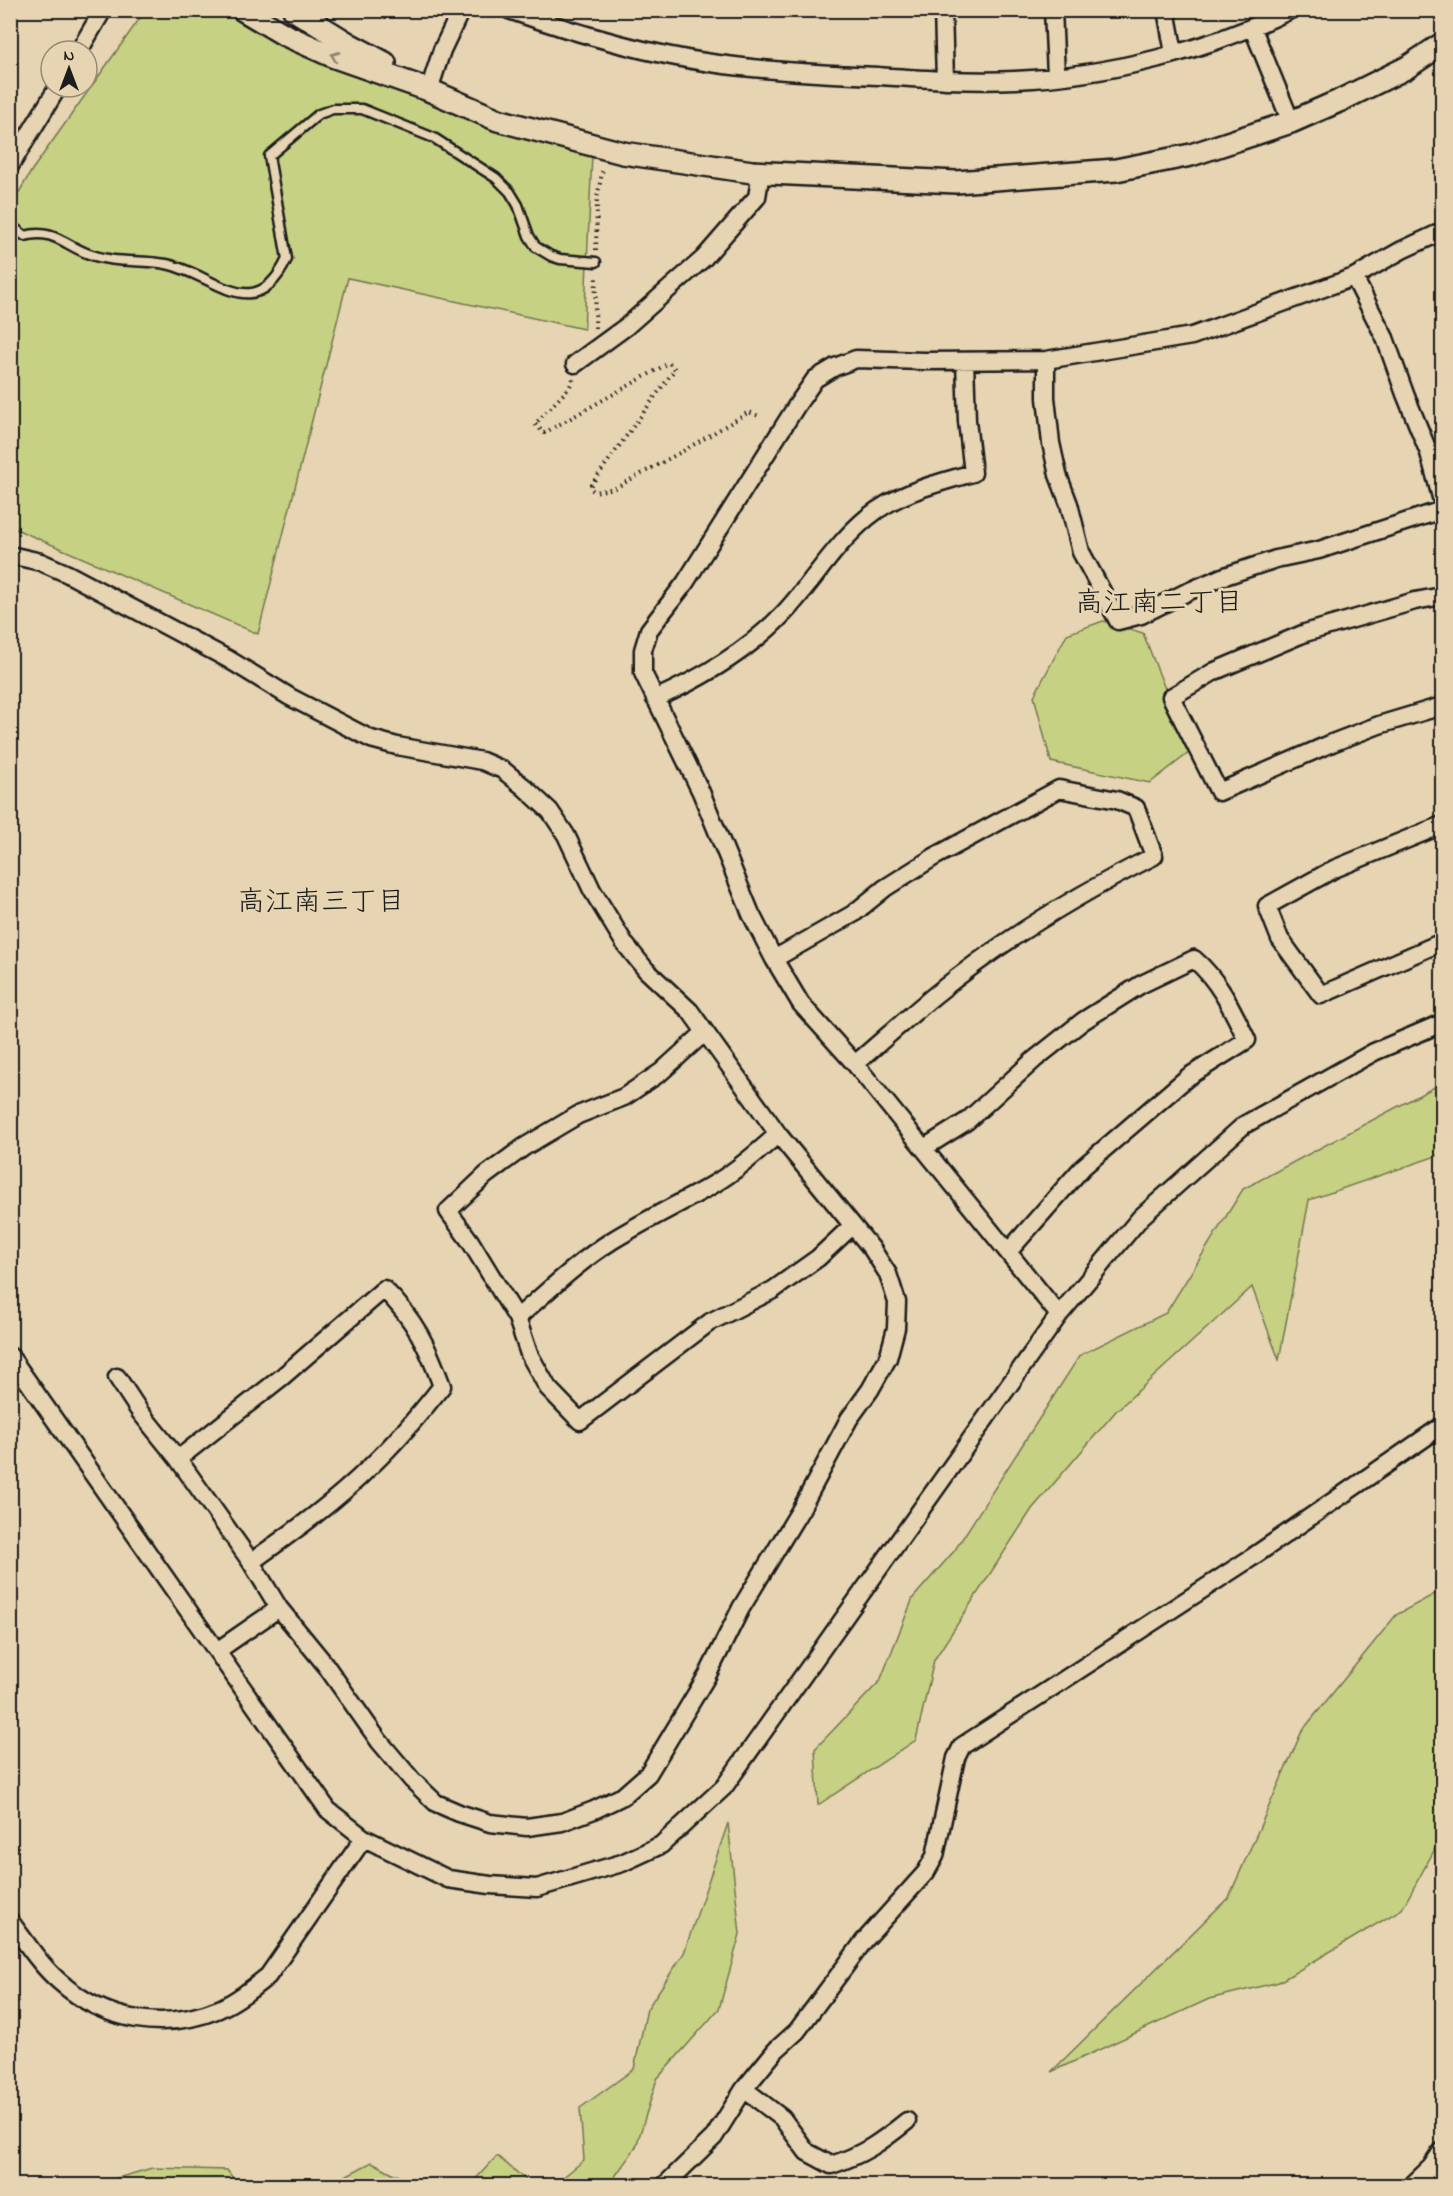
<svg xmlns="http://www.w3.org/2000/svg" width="1453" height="2196" font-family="'Indie Flower','Klee One',sans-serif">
<rect width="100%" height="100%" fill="#e6d4b2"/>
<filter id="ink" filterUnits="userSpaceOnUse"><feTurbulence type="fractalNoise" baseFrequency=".0167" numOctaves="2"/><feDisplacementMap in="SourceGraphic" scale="12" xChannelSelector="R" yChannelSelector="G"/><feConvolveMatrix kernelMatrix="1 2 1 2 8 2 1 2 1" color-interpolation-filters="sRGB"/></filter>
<g filter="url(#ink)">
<path fill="#c6d184" stroke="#717650" stroke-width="1.5" d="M145,11H224L394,85L592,155L584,329L348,278L258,634L11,527V206L32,170Z
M1103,621L1143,633L1190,752L1150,783L1051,762L1034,696L1067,634Z
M1442,1083V1154L1309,1200L1279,1360L1252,1287L1116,1411L1032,1509L934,1660L916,1740L818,1805L815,1749L880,1681L913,1598L955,1550L1080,1355L1166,1313L1243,1189Z
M1442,1590V1836L1402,1909L1279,1982L1209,1999L1051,2072L1229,1897L1302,1731L1396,1615Z
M728,1823L740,1934L719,2009L657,2079L636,2147L609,2185H554L584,2160L580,2108L634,2069L647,2009L684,1953Z
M497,2156L532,2185H470Z
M372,2162L415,2185H328Z
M152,2168L227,2170L238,2185H93Z"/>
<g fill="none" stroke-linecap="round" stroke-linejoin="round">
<defs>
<path id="service" d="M10,225L25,236C53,228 66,246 89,254C115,264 140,259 166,264C213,273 255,328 287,259L269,156L319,114L333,109H362L434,138L496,178L510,192L518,205L529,236L536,247L551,256L560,259L596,262"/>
<path id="minor" d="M509,10C575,33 642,53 711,63C766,71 823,74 878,76C924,79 969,82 1015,80C1107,76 1207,51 1290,10
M943,10L945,80
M1053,10L1056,75
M1166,10L1174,53
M1253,29L1291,122
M79,51L103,10
M429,90L442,50L461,10
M10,166L58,87
M1354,277L1385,338L1405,394L1429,453L1442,501
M1046,360V398L1051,443L1058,475L1069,504L1081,552L1118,621L1141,615L1187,592L1222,577L1276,559L1319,550L1442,510
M575,364L627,326L704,258L757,197L761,173
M10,555L41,562L68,574L228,659L290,697L371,739L397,746L482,761L503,770L524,787L550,811L566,835L592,890L625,944L646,970L690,1011L778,1134L872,1249L888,1274L897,1302L896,1328L888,1358L870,1390L849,1419L801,1509L741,1608L707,1676L648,1774L623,1796L594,1810L562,1822L527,1827L490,1823L459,1813L436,1803L412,1780L379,1741L324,1663L279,1608L251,1562L178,1459L140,1412L117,1377
M1442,596L1415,601L1305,633L1215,671L1171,697L1219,792L1332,743L1379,725L1442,706
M655,699C702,678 748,651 784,613C813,582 835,544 868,517C897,493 938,483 973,473L967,421L965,361
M1442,825L1334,869L1267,906L1280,939L1321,995L1442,942
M774,959L853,914L885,888L934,857L1059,789L1117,800L1136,808L1154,856C1077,895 1002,940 935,995C908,1017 882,1041 855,1064
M705,1032L661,1072L624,1097L578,1115L524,1147L486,1175L448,1211L470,1241L517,1318L529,1354L548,1388L580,1421L710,1322L773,1290L818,1258L852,1226
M924,1148L967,1121L1035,1059L1083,1021L1140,985L1194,959C1219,980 1233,1011 1247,1040L1188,1077L1083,1167L1008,1252
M1059,1315L855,1064L801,1004L774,959L751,914L701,792L643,673V650L649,630L685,583L797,405L815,379L835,367L856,359L924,361L1046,360L1192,336L1354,277L1402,250L1441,232L1442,234
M517,1318C548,1291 578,1262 613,1240C644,1221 677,1205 709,1187C734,1173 756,1154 778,1134
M10,1356L328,1810L364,1838L448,1879L490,1885L537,1888L622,1863L661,1845L724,1787L1059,1315L1141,1217L1244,1125L1374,1052L1442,1023
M178,1459L282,1377L384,1289C415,1320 427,1345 442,1386C420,1414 397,1441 371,1466C335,1502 293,1532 251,1562
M217,1651L279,1608
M10,1921C26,1942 40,1965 60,1982C104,2021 164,2032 219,2009C237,2001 253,1988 268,1976L364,1838
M744,2089L782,2118L807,2152L831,2165C863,2155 881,2142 907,2121
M664,2186L714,2137L744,2089L776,2050L797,2031L864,1941L926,1872L935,1856L956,1758L962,1746L1251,1558L1442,1426
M1411,2186L1431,2167L1442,2151"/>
<path id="tertiary" d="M243,10L285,35L332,56L429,90L498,120L623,153L752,172L956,182L1116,170L1191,155L1291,122L1339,101L1406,68L1442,44
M294,10L349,44L385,63"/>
</defs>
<use href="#service" stroke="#1c1c1c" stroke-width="13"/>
<use href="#minor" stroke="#1c1c1c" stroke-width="21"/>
<use href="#tertiary" stroke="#1c1c1c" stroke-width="26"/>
<path stroke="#1c1c1c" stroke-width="4" stroke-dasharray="1.5 4.5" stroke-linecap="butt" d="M596,250L597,198L603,168
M595,328L596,275
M573,379L569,388L535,424L544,433L669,363L675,369L591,485V489L595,492L615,488L683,451L749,412L759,416"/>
<use href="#service" stroke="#e6d4b2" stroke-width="8"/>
<use href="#minor" stroke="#e6d4b2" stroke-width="16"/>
<use href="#tertiary" stroke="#e6d4b2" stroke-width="21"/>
</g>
<defs><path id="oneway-chevron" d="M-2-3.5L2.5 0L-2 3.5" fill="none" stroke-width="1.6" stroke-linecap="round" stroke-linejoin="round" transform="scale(1.5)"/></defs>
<use stroke="#8b816e" href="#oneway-chevron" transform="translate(335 56) rotate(-158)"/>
</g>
<g text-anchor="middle" stroke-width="6" stroke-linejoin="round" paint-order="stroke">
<g font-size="28" fill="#1c1c1c" stroke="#e6d4b2">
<text x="1159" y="611">高江南二丁目</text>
<text x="321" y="910">高江南三丁目</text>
</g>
</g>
<rect width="1453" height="2196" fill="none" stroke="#e6d4b2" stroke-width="36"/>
<rect x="18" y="18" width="1417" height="2160" fill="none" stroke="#1c1c1c" stroke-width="2" filter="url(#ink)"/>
<g transform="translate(69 69)"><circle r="28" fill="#e6d4b2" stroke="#958a76" stroke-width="1.5"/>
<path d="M0-4.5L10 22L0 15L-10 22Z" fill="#1c1c1c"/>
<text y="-9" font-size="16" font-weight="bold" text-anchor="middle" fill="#1c1c1c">N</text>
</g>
</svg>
